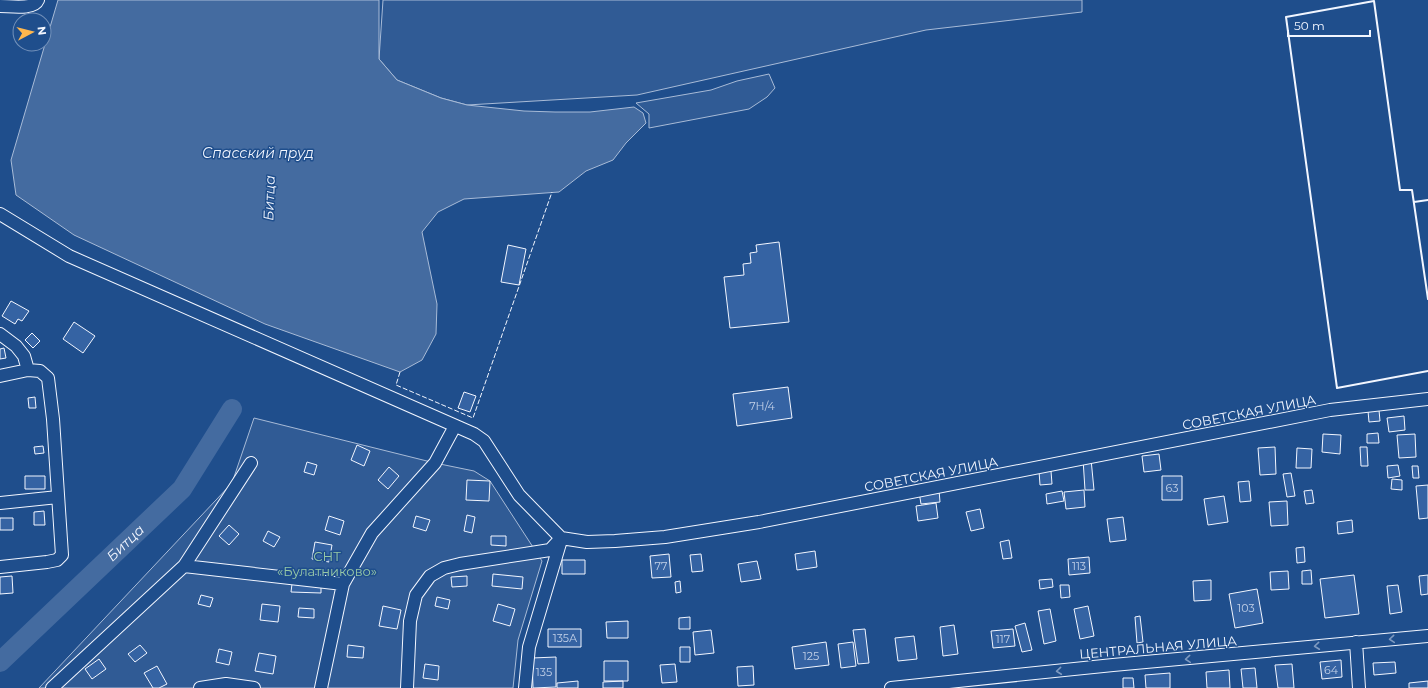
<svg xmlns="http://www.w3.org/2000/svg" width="1428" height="688" font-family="Montserrat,sans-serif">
<rect width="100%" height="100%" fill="#1f4e8c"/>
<path fill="#305b95" stroke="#a8bbd7" d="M383,0H1082V12L926,30L637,95L467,105L441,98L397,80L379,59Z
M769,74L775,88L767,97L749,109L649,128V114L636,103L711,90L737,81Z
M254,418L435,463L474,471L490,481L542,561L518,640L513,688H39L232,483Z"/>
<path fill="#446ba0" stroke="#a8bbd7" d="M58,0H379V59L397,80L441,98L467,105L524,111L555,112H590L634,107L643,113L646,123L626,143L613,160L586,171L559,192L464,199L438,212L422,232L437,304L436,334L422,360L400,372L265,324L74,235L16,195L11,160Z"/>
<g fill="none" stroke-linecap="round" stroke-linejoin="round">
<path stroke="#446ba0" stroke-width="20" id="s1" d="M0,662L182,489L232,409"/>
</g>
<path fill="#3563a3" stroke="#f2f6ff" d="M779,242L789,322L730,328L724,277L744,275L743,264L751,263L750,253L757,252L756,245Z
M508,245L526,249L519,285L501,282Z
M11,301L29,311L22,321L18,319L15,324L2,316Z
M74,322L95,336L83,353L63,339Z
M32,333L40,341L33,348L25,340Z
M4,348L6,358L0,359V349Z
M788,387L792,418L737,426L733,394Z
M464,392L476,396L470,412L458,408Z
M35,397L36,408H29L28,398Z
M1379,410L1380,421L1369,422L1368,411Z
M1404,416L1405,430L1389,432L1387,418Z
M1378,433L1379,443H1367V434Z
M1323,434L1341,435L1340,454L1322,452Z
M1415,434L1416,457L1399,458L1397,435Z
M357,445L370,451L364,466L351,460Z
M43,446L44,453L35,454L34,447Z
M1275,447L1276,474L1260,475L1258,448Z
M1360,447H1367L1368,466H1361Z
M1297,448L1312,449L1311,468H1296Z
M1159,454L1161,470L1144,472L1142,456Z
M1083,459H1091L1094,490H1085Z
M307,462L317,465L314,475L304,472Z
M1398,465L1400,476L1388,478L1387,466Z
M1412,466H1418L1419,478H1413Z
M389,467L399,476L388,489L378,480Z
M1039,471H1051L1052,484L1040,485Z
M1291,473L1295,496L1287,497L1283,474Z
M25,476H45V489H25Z
M1162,476H1182V500H1162Z
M1392,479L1402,480V490L1391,489Z
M467,480L490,481L489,501L466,500Z
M1249,481L1251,501L1240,502L1238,482Z
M1428,485V518L1419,519L1416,486Z
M939,490L940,502L921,504L919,492Z
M1084,490L1085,507L1066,509L1064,492Z
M1312,490L1314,503L1306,504L1304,491Z
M1062,491L1064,501L1047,504L1046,494Z
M1224,496L1228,522L1208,525L1204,499Z
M1287,501L1288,525L1271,526L1269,502Z
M936,503L938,518L918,521L916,506Z
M980,509L984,528L971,531L966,512Z
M44,511L45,525H34V512Z
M467,515L475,517L472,533L464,531Z
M329,516L344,521L340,535L325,530Z
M416,516L430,520L426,531L413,527Z
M1123,517L1126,540L1110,542L1107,519Z
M0,518H13V530H0Z
M1352,520L1353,532L1338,534L1337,522Z
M229,525L239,534L229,545L219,536Z
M268,531L280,537L274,547L263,541Z
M491,536H506V546L491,545Z
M1009,540L1012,558L1003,559L1000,542Z
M315,542L332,545L329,562L312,559Z
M1304,547L1305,562L1297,563L1296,548Z
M815,551L817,567L797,570L795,554Z
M669,554L671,577L652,578L650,556Z
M701,554L703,571L692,572L690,555Z
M1089,557L1090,573L1069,575L1068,559Z
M562,560H585V574H562Z
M757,561L761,579L741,582L738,564Z
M1311,570L1312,584H1302V571Z
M1288,571L1289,589L1271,590L1270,572Z
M493,574L523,577L522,589L492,586Z
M1354,575L1359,614L1325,618L1320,579Z
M1428,575V594L1421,595L1419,576Z
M12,576L13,593L0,594V577Z
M467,576V586L452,587L451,577Z
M1052,579L1053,587L1040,589L1039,580Z
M1211,580V600L1194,601L1193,581Z
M680,581L681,592L676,593L675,582Z
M292,584L321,585V593L291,592Z
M1060,585H1069L1070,597L1061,598Z
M1398,585L1402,612L1390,614L1387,586Z
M1257,589L1263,623L1235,628L1229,594Z
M201,595L213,598L210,607L198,604Z
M437,597L450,600L448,609L435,606Z
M262,604L280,606L278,622L260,620Z
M498,604L515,609L510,626L493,621Z
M383,606L401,610L397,629L379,626Z
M1088,606L1094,636L1080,639L1074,609Z
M299,608L314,609V618L298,617Z
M1050,609L1056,641L1044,644L1038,611Z
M1140,616L1143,642L1137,643L1135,617Z
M690,617V629H679V618Z
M628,621V638H607L606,622Z
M1025,623L1032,650L1022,652L1015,626Z
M954,625L958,654L943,656L940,627Z
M548,629H581V647H548Z
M865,629L869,663L858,664L853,630Z
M1013,629L1015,646L993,648L991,631Z
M711,630L714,653L695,655L693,632Z
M914,636L917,659L898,661L895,638Z
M826,642L829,665L795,669L792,647Z
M853,642L856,666L841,668L838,644Z
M140,645L147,653L135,662L128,654Z
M348,645L364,647L363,658L347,657Z
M680,647H690V662H680Z
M219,649L232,652L229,665L216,662Z
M259,653L276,656L273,674L255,671Z
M556,657V687L533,688L532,658Z
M99,659L106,669L92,679L85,669Z
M1341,660L1342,677L1322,679L1320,662Z
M604,661H628V681H604Z
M1395,662L1396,673L1374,675L1373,663Z
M425,664L439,666L438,680L423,678Z
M675,664L677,682L662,683L660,665Z
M1292,664L1294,688H1278L1275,665Z
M157,666L167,684L159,688H153L144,673Z
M753,666L754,685L738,686L737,667Z
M1255,668L1257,688H1243L1241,669Z
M1229,670L1230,688H1207L1206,672Z
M1170,673V688H1146L1145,675Z
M1123,678H1133L1134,688H1123Z
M578,681V688H557V683Z
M623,681V688H603V682Z
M1428,681V688H1409V683Z"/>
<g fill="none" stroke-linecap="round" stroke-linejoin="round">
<defs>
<path id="minor" d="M0,6C10,6 34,10 38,0
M0,214L69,256L474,434L484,441L519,495L561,538L587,542L615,541L665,537L759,522L1330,410L1428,399
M0,334L16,346L24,356L28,370
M0,376L28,370L40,371L48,378L53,419L62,555L57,560L47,562L0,567
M0,503L58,497
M184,566L251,463
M1356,642L1359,688
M52,688L184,566L343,584
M200,688L226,684L254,688
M321,688L343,584L372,533L435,463L455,426
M407,688L410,621L416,595L430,576L444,568L460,564L550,550L561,538
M525,688L529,647L561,540
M891,688L1113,665L1428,636"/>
</defs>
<use href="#minor" stroke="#f2f6ff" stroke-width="14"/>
<use href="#minor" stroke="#1f4e8c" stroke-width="12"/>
<path stroke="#f2f6ff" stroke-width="1" stroke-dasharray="5 2" stroke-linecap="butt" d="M400,372L396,385L473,418L552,192"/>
<path stroke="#f2f6ff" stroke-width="2" d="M1414,202L1428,200
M1428,299L1412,190H1400L1374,1L1286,17L1337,388L1428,371"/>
</g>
<defs><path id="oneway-chevron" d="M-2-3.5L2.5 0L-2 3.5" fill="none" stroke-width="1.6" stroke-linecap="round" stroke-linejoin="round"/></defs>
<g stroke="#7e9ac0">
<use href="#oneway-chevron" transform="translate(1392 639) rotate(175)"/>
<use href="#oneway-chevron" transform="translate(1317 646) rotate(174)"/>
<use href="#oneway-chevron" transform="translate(1188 659) rotate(175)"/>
<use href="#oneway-chevron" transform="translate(1059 671) rotate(174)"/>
</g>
<g text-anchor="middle" stroke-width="3" stroke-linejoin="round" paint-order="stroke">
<g font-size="11" fill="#c3d1e8">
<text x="762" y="410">7Н/4</text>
<text x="1172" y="492">63</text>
<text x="661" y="570">77</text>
<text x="1079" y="570">113</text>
<text x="1246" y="612">103</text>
<text x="565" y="642">135А</text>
<text x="1003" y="643">117</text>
<text x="811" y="660">125</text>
<text x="1331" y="674">64</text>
<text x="544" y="676">135</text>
</g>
<g font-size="13" fill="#f2f6ff" stroke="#1f4e8c">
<text transform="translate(1249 412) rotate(-11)" y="5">СОВЕТСКАЯ УЛИЦА</text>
<text transform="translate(931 474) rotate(-11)" y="5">СОВЕТСКАЯ УЛИЦА</text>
<text transform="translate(1158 647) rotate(-5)" y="5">ЦЕНТРАЛЬНАЯ УЛИЦА</text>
</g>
<g font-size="13" fill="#97c8a6" stroke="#1f4e8c">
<text x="327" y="561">СНТ<tspan x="327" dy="15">«Булатниково»</tspan></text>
</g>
<g font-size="14" font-style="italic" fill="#f2f6ff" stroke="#1f4e8c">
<text x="258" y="158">Спасский пруд</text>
<text transform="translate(269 198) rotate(-88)" y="5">Битца</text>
<text dy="5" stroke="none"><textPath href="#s1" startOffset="173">Битца</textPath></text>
</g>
</g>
<g transform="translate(32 32) rotate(83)"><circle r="19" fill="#1f4e8c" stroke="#7391ba"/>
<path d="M0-3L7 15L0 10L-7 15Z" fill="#ffb74d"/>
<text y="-6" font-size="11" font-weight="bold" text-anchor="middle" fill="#f2f6ff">N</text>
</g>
<path d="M1288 30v6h82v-6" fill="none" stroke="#f2f6ff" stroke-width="2"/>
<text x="1294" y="30" font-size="12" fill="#f2f6ff" stroke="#1f4e8c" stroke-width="3" paint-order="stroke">50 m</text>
</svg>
